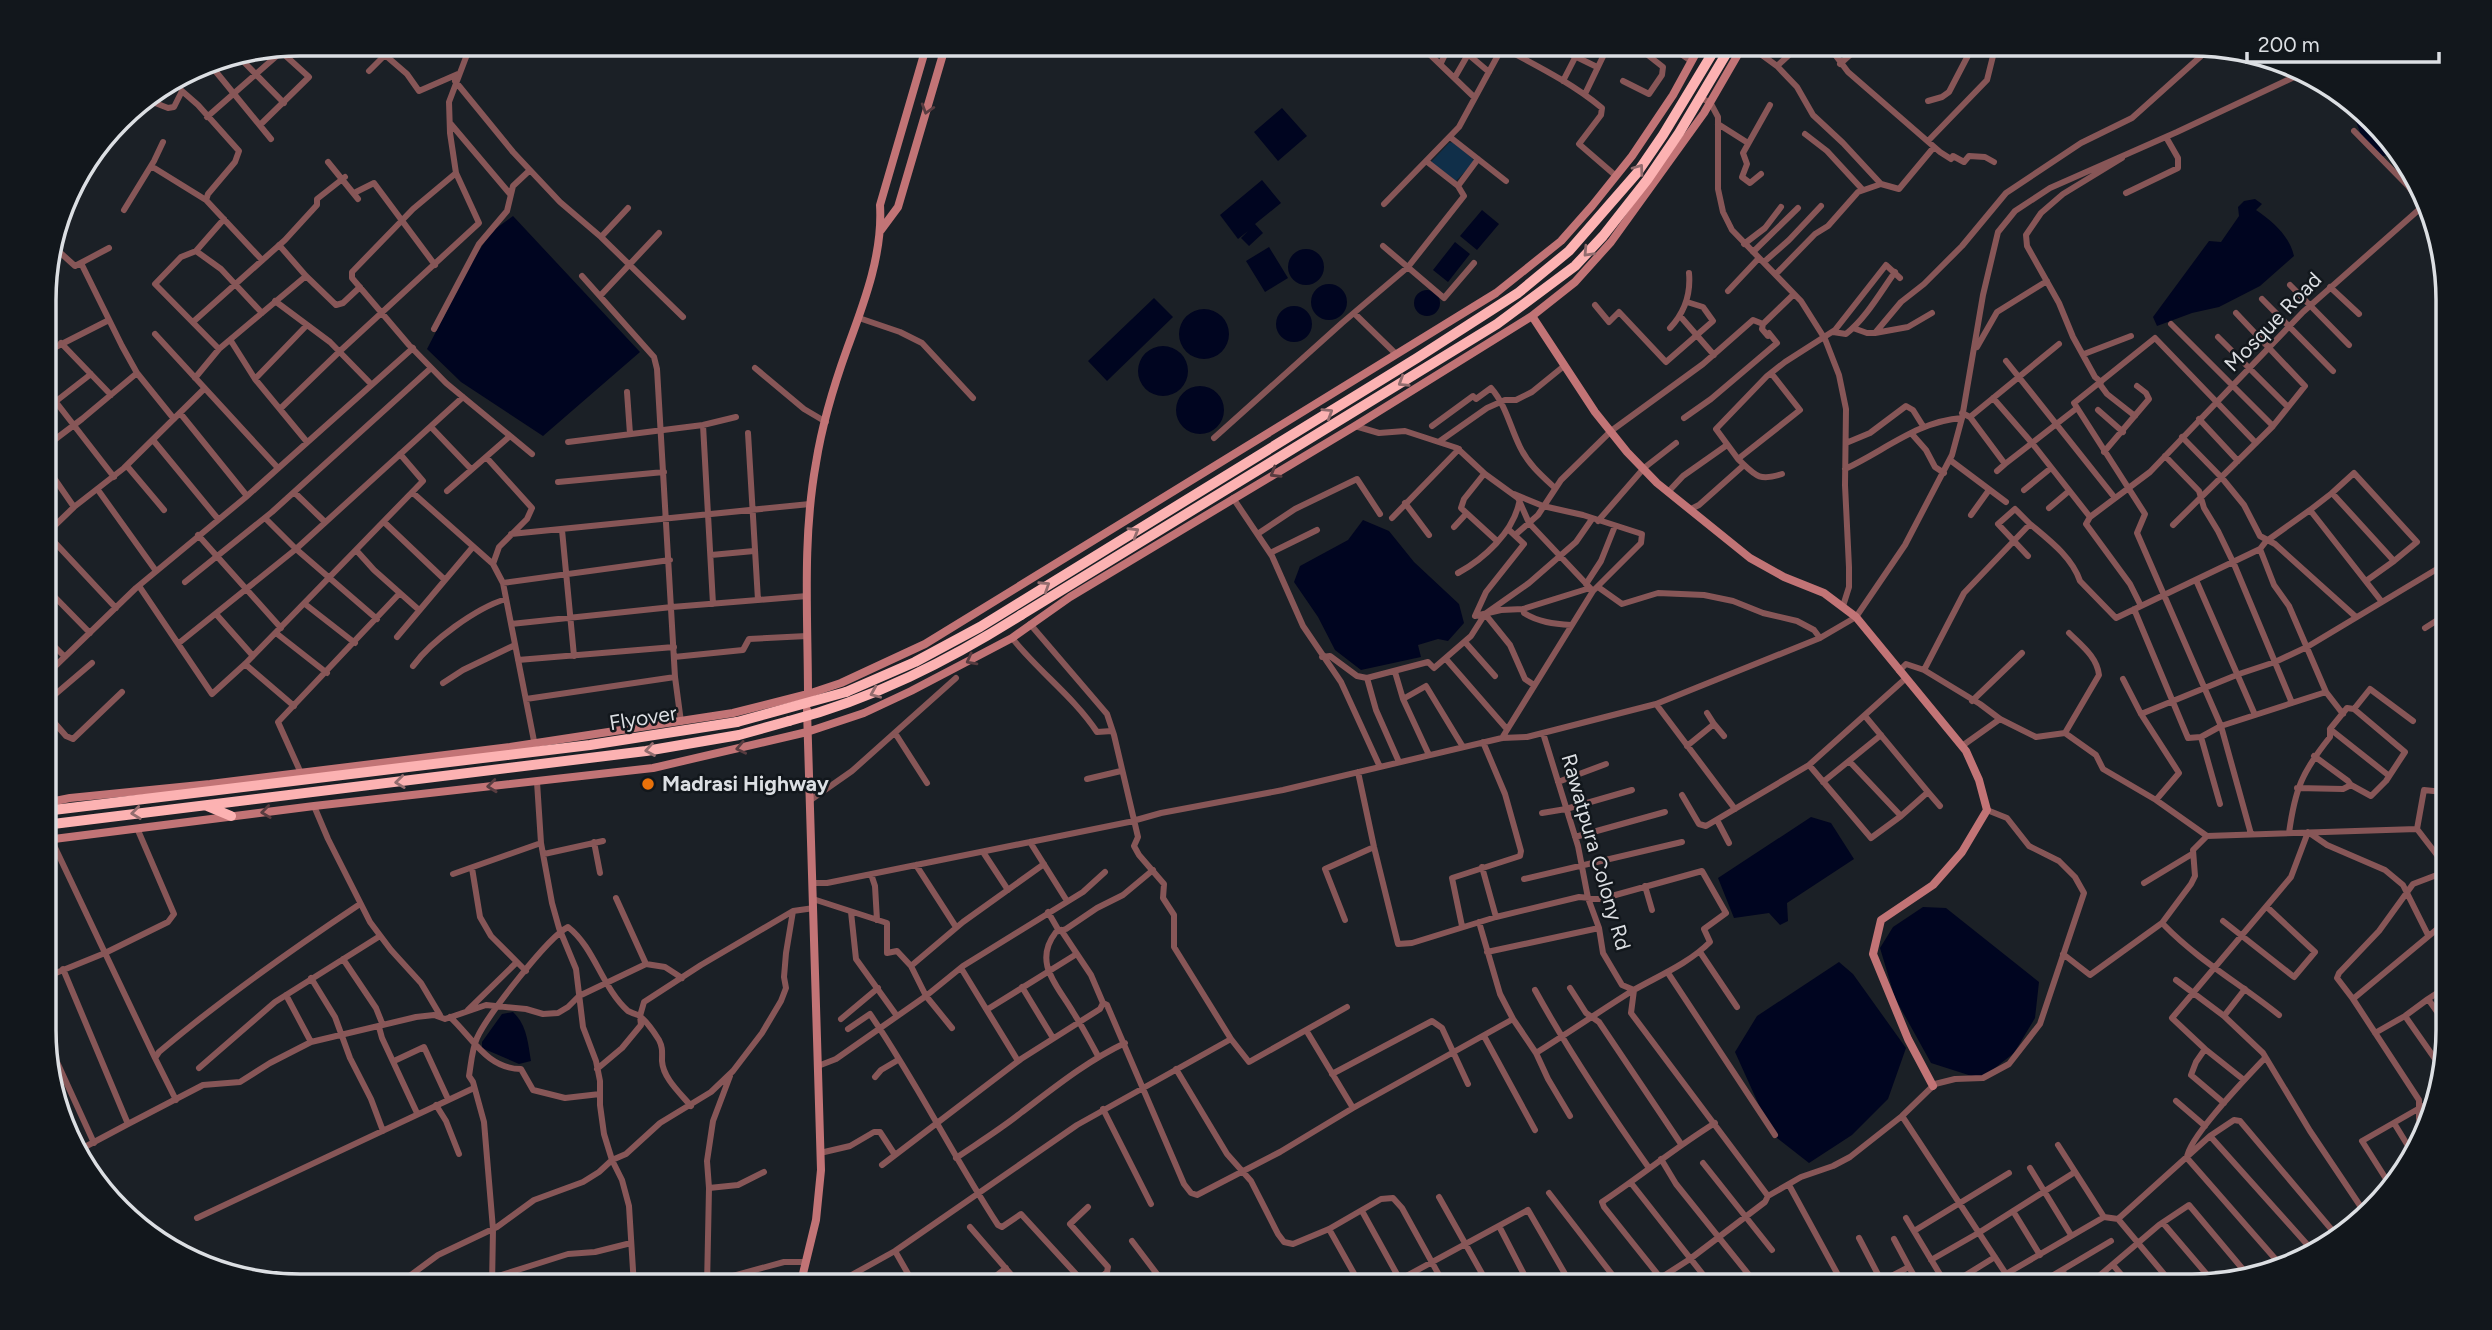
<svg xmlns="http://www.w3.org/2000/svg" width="2492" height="1330" font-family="Figtree,sans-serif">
<rect width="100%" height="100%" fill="#1b2026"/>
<path fill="#102f49" d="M1453,142L1472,158L1474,162L1456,181L1431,162L1449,143Z"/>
<path fill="#000520" d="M1282,108L1307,136L1278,161L1254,132Z
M2352,111L2400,152L2380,157L2361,135Z
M1262,180L1281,203L1255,224L1263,233L1249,246L1241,238L1248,231L1238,239L1220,215Z
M2255,199L2262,204L2256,210C2273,222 2289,235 2294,256L2260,286L2219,307L2192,313L2157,326L2153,317L2209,241L2221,242L2239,216L2238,207L2244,201Z
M1482,210L1499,224L1477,250L1460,236Z
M513,216L640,352L543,436L461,382L427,349L472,262L491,232Z
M1455,242L1470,254L1448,282L1433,270Z
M1269,247L1288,278L1265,292L1246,261Z
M1288 267a18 18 0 1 1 36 0a18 18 0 1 1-36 0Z
M1311 302a18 18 0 1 1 36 0a18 18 0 1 1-36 0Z
M1414 303a13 13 0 1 1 26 0a13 13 0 1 1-26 0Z
M1154,298L1173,317L1107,381L1088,361Z
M1276 324a18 18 0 1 1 36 0a18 18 0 1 1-36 0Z
M1179 334a25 25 0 1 1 50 0a25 25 0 1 1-50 0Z
M1138 371a25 25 0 1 1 50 0a25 25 0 1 1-50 0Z
M1176 410a24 24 0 1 1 48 0a24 24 0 1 1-48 0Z
M1363,520L1389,531L1414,562L1459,604L1464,623L1448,641L1438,639L1418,645L1421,657L1361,670L1335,650L1318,617L1294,582L1300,566L1348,540Z
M1811,817L1831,823L1854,859L1787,903L1788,921L1780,925L1769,913L1734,918L1718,878Z
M1923,907L1946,908L2039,982L2035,1018L2014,1053L1981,1079L1931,1063L1895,998L1880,948L1893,927Z
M1839,962L1853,974L1906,1048L1888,1099L1852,1135L1809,1163L1772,1134L1735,1052L1757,1016Z
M513,1012C527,1025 528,1043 531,1061L519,1064L482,1048V1042L502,1014Z"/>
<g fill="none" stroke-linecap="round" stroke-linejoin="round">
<path stroke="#875657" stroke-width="6" d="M1419,44L1474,97
M1456,44L1489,72
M1550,44L1597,67
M1667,44L1691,61
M1747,44L1777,66L1797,87L1813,115L1843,143L1881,184
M1827,44L1848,72L1940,152L1951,159L1953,156L1964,162L1969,156L1985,157L1994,162
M1502,47C1537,66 1572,83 1602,108L1601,115L1579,144L1616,176
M385,55L407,74L419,91L458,74
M238,56L284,103
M1521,57L1532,44
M208,62L271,139
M1441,63L1450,44
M1840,64L1851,54L1855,44
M1777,66L1801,44
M369,71L385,55L402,44
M1455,77L1474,44
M455,81L513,152L560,202L601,237L683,317
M1563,81L1582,44
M1623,81L1649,94L1662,75L1663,67L1644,52L1624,44
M1585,94L1609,44
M1700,98L1710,102L1718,117V189L1723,212L1732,230L1801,301L1825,339L1839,375L1846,409L1845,485L1849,567V587L1843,606
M145,99L168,108L174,107L182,91L198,105L239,151L235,162L208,194L206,200L262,260
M1928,101L1942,97L1949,92L1974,44
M207,117L288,46
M450,123L510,194
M1718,124L1748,143
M260,125L309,77L277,48
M2354,131L2408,186
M1805,134L1827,151L1862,189
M1450,137L1506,181
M1928,141L1987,80L1996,44
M328,162L358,199
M151,166L206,200
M456,173L413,209L352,272V278L409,345L446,383L532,454
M1761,174L1750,183L1742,177L1747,164L1743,153L1770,105
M70,186L72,185
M1458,186L1478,159
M354,193L374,183L435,265
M2126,193L2178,168V158L2166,137
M1384,204L1459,127L1503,46
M124,210L154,161L163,142
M601,237L628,208
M1744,244L1765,228L1781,207
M279,245L306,276L336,305L343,303L360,287
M1383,246L1444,298L1474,263
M54,247L75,266L109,248
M196,251L221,269L262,313
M1753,252L1798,208
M1764,262L1789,240L1821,206
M81,263L122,346L137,373
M1776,274L1815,234L1828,226L1858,192L1881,184L1899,189L1934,147
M582,276L654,357L657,369L675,677L681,722
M2290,285L2349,345
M2330,287L2359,314
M1728,291L1759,258
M600,296L659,233
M2262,299L2333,371
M275,301L330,342L371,384
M1595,305L1609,322L1619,312L1666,362L1713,321L1703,307L1687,302
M1355,314L1396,354
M1680,316L1714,355
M859,318L900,332L922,343L973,398
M193,322L285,240L317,205V199L345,177
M2171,324L2273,426
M1670,328C1685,312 1691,295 1689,273
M1853,328L1867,333H1875L1901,302L1924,284L1962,246L2006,193L2081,143L2132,118L2210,48
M434,329L479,244L507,211L513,186L530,170
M1833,332L1846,334C1866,318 1880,293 1895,272
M1875,333L1908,327L1932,313
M155,334L278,468
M2218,337L2287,406
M231,341L255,379L307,442
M61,343L111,395
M1977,347L1997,312L2047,281
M219,349L155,284L181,257L196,251L224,219
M44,353L109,320
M2084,354L2131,336
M2006,361L2115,498
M755,368L804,409L826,422
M1771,373L1800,410L1738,459C1755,475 1758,482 1782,474
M195,378L219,349L306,276
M255,379L307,325
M2101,382L2095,377L2073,337L2059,303L2027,246L2026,235L2041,213L2063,194L2122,158
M2099,383L2107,394L2135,416
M45,388L114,477
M627,392L630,434
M1993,398L2032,443L2090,517L2086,524L2130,584L2141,606
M55,402L91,374
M280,409L339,352L479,223L456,173L450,133L449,102L471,44
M2098,410L2123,432
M180,413L247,496
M1962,413L1970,417L2005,464L2077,408
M1970,417L2059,344
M1684,418L1711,399L1777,343L1769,333L1768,336L1762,329L1763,324
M2199,419L2238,461
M703,425L713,604
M1355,426L1379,433L1405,431L1457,448L1485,474L1518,498L1529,523L1593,591
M1432,426L1473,396L1476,399L1491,388C1506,405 1510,427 1520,447C1528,464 1542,476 1555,488
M431,427L471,469
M748,433L758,600
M1911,433L1926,450L1935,467L1944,473
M2182,437L2222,478L2244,505L2260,536L2275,544L2356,617
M1214,438L1342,323L1408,267L1464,196L1458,186L1426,161
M153,440L218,519
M1440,441L1487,408L1505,400H1516L1532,392L1564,366
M568,442L703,425L736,417
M1846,443L1870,433L1906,406L1913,410L1923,426
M45,447L82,419L137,373L174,419
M2104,452L2149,399L2146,393L2137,386
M2165,456L2199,491L2204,508L2218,531L2234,564L2292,703
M486,457L532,508L527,519L499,547L493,564L503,583L534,741
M1738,459L1716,429L1767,376L1785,362L1835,330L1886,265L1900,278
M1950,460L2006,502
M45,465L74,507L124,468L204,389
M127,466L164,510
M1845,469C1884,451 1918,421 1962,418
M1997,471L2005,464
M1484,474L1464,499L1461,508L1497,541
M558,482L664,472
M98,490L156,571
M2024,490L2051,468
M45,491L56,482
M447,491L510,436
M1669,491L1683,476L1727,445
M294,492L325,522
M413,493L493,564
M2332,493L2354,473L2417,542L2394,561
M1233,498L1272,556L1303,626L1341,682L1380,767
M1405,503L1429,535
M2049,508L2069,491
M1691,509L1699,505L1744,465
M1971,515L1989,490
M2090,517L2150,472L2303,312L2423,206L2408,186L2413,179
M265,518L296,549L377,619
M1392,518L1459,449
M1598,521L1644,468L1676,443
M384,522L445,580
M2173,525L2273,426L2305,386L2236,313
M1454,527L1466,514
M1508,529L1524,544L1486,592L1475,616L1501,610L1523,609L1590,588
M562,530L574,656
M45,532L116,608
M1259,533L1295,509L1357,479L1380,514
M46,534L74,507
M511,534L810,504
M198,535L281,628
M1515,535L1538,515L1561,480L1611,431L1703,364L1753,320L1763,324L1794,294
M2268,540L2310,510
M356,550L374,570L419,610
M1270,553L1317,530
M711,555L754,551
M2028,556L1998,524L2015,509L2030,524
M1458,573C1484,559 1513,532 1519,503
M2196,580L2255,715
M2366,581L2394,561L2332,493L2310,510L2382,602
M185,582L272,512L431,368
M503,583L670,560
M1586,584L1601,561L1615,526
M139,586L212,694L245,664L423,481L400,454
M45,587L90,633
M1598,587L1622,604L1658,593L1704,595L1733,601L1763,613L1797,621L1814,630L1820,638
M305,604L355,643
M1523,609L1524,613C1538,622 1554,624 1571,625
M2134,609L2188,738L2201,737L2221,726L2326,692L2289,606L2274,585L2260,549
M216,614L253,656
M1485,614L1510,645L1525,679L1534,685
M511,624L672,607L807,596
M1030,624L1107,714L1114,735L1138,837L1134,846L1139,855L1164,884L1163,898L1174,915V947L1231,1039L1249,1062L1347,1007
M2425,628L2447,614
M276,633L327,673
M2069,633C2082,646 2097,657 2099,675L2065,733L2096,755L2103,769L2156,800L2207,836L2417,829L2424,790L2443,792L2448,787
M45,637L65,657
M397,637L472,548
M1012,638C1038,671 1074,697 1097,732L1112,731
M1465,642L1495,676
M179,643L296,549L463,397
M674,657L743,650L749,639L807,636
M1322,657L1330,656L1357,676L1367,678L1428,662L1434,668L1471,636L1485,614L1529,583L1576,542L1592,519
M1446,659L1506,728
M518,660L674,647
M245,664L294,706
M413,666C431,641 476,608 506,599
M1924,670L1964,593L2030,524C2049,540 2072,557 2080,581L2116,618L2260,549L2267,540
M1899,671L1906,664L1924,670L1980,704L2000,719L2036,737L2065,733
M1395,672L1403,699L1429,755
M45,676L136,588L246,497L413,348
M1367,678L1376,710L1399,762
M2123,679L2141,714L2179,773L2156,800
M443,683L463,670L515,645
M2326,692L2343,714
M526,699L675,677
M1403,699L1426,686L1463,747
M1972,701L2022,653
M45,703L92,663
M1656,704L1735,809
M45,712L66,736L73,739L122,692
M2141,714L2239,674L2275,662L2307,647L2447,563
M1714,724L1724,736
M2330,729L2388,775
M895,733L927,783
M1543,733L1578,846L1588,898L1599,928L1603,953L1622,985L1634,990L1631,1013L1768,1196
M2201,737L2220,804
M1502,738L1593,591L1641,543L1642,534L1583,515L1543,506L1514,494
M1687,746L1714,724L1707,713
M1962,746L2000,719
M2314,756L2348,781L2351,785L2371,796L2386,781L2405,752L2354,709
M1849,761L1901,816
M1809,765L1871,838L1901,816L1928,792L1865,716
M300,771L278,722L399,594
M1358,772L1374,847L1398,944L1412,943L1496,917L1579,897L1601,899L1702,871L1726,913L1704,929L1710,942C1688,964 1658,976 1632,991C1600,1011 1568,1033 1536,1053
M1087,779L1121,771
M537,782L541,843L552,903L559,928L576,969L583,1027L596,1061L600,1081V1105L604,1134L612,1160L622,1180L629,1206L634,1286
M1558,782L1606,764
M1823,782L1881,735
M2297,788L2343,789L2351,785
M1928,792L1940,806
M1682,795L1699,824L1706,826L1809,765L1905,679
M812,799L852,771L956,678
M314,806L328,839L370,922L391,950L421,983L440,1015
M1542,813L1566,809L1632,790
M1717,820L1729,843
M2417,829L2437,855L2448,851
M2289,833C2295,789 2302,772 2330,737V729L2347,708L2354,709L2370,689L2413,721
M2251,834L2221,726L2137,533L2145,514L2074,403L2155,338L2256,443
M1575,837L1665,812
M51,839L105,953L168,922L174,914L137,828
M594,842L600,873
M1030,842L1067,901
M983,852L1008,890
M544,854L603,841
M916,865L956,927
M1482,867L1496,917
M472,868L480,917L491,936L526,971
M453,874L541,843
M871,874L875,886L877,920
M1524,879L1682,842
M813,883H827L1129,822L1161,813L1283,790L1502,738L1527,737L1656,704L1820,638L1856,617L1905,545L1952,455L1962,418L1983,295L1998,232L2015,211L2050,188L2177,132L2307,71
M2144,883L2192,854
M1645,886L1652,910
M616,898L646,964
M813,899L887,923V953L897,951L911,966L926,996L952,1028
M851,912L856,959L897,1016
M1048,912L1059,931
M1345,920L1325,869L1374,847
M2223,921L2294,977L2315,952L2267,907
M1462,926L1452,878L1520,856L1521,851L1505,794L1483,742
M2165,926C2198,960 2242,985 2279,1015
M1061,930L1091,975L1103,1003L1107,1005L1184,1184L1191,1193L1197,1195L1280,1152L1353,1108L1513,1019L1500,994L1479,922
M1487,952L1599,928
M1700,952L1737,1007
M2063,954L2090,975L2162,923L2191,884L2195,876L2193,850L2207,836
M343,959L376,1008L382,1023L379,1027L382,1038L417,1113
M911,966L963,922L1044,864
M961,968L1018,1061
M63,969L128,1124L203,1085L240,1082L270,1063L311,1042L416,1017L434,1015L445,1019L486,1005L526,1009L543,1014L558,1013L568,1007L579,996L646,964L665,967L682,978
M1668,973L1775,1135
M46,977L105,953L155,1058L159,1052C223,998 291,950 360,904
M311,978L335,1017L350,1058L371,1099L383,1131
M2176,980L2224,1016L2263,1053L2310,1131L2363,1210
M2448,986L2428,999L2448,1027
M1022,987L1053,1038
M1570,988L1586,1013L1599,1022L1681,1144
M1535,990C1569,1052 1608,1110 1649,1168
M286,995L311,1042
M2353,999L2448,920
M988,1009L1075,955
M468,1010L517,962
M2224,1016L2245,989
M2405,1016L2440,1066
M450,1017C472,1037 487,1069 521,1069L533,1090L565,1098L600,1094
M841,1019L878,988
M1513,1019L1536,1053L1548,1079L1570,1116
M848,1029L870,1014C916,1081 953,1156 998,1225L1002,1227L1021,1214L1087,1286
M1306,1030L1353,1108
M2375,1033L2405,1016L2428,999
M1484,1036L1535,1130
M46,1038L94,1143
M2205,1049L2196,1062L2191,1075L2224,1103
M1098,1056C1090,1041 1082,1026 1073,1012C1058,986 1032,963 1056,932L1066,929L1097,908L1123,895L1153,870
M155,1058L176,1100
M2265,1058C2249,1075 2187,1139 2187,1158L2278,1262
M394,1061L424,1047L448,1099
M818,1066L836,1059L926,996L963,966L1083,892L1105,872
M199,1068L275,1002L380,936
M597,1069L622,1048L641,1025L640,1016L644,1002L701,965L793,911L814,908
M1176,1069L1227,1154L1251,1181L1278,1234L1284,1242L1293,1244L1329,1229L1381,1199L1393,1198L1402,1208L1445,1286
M1332,1074L1432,1021L1442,1028L1468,1084
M875,1077L881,1070L898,1060
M2244,1080L2205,1049L2172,1018L2291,877L2308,832L2327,845L2385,870L2403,885L2428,935
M2176,1101L2205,1126
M436,1105L446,1121L459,1154
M1103,1109L1151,1204
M1902,1116L2006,1274L2104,1217L2118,1219
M2394,1123L2413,1154
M2425,1130L2419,1119V1100L2353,999L2337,978L2339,973L2379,931L2413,884L2442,873L2448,875
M2210,1136L2234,1120L2240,1121L2332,1230V1238
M2058,1145L2104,1217
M81,1149L128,1124
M820,1153L850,1146L874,1132H880L895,1155
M956,1158C978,1143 1001,1129 1022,1112C1055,1087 1087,1061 1125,1043
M1661,1159L1676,1184L1749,1275
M1703,1163L1772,1250
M882,1165L1021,1059L1100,1009L1103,1003
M2030,1168L2071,1235
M2388,1182L2362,1141L2432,1101
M1631,1183L1712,1286
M1789,1185L1844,1286
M709,1188L738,1185L764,1172
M1549,1193L1621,1286
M1439,1197L1489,1286
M1088,1207L1070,1224L1108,1267L1107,1272L1092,1286
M1362,1211L1399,1278
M2013,1211L2040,1255
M197,1218L474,1088
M1906,1218L1947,1286
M2163,1223L2215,1284
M1499,1226L1530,1286
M970,1227L1021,1286
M1329,1229L1361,1286
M1914,1231L2009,1173
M1859,1238L1884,1286
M1132,1241L1166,1286
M2317,1249L2332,1238L2338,1239
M895,1251L915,1286
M1931,1260L1980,1232L2075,1172
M2113,1265L2131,1286
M1909,1267L1920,1286
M2062,1270L2072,1286
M2006,1274L2013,1286
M492,1278L568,1254L595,1252L631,1243
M802,1282L828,1285L839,1282L895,1251L1077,1125L1231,1039
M707,1283L784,1262H806
M396,1286L438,1255L497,1227L534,1200L583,1182L599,1172L612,1160L626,1154L660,1123L711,1092L733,1071L762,1033L781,1001L786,988L784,977L786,953L793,911
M492,1286L493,1229L484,1122L473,1082L469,1076C471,1064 472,1049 477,1038C487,1016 548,937 568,927C595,948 602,988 628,1011C630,1012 635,1014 638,1015C646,1020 654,1032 659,1040C663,1048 662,1052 662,1061C663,1078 680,1093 691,1106
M707,1286L709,1188L707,1161L713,1121L730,1076
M983,1286L1006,1268
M1388,1286L1528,1210L1572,1286
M1553,1286L1566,1279
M1648,1286L1690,1259L1765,1202L1768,1196L1801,1177L1833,1166L1850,1157L1902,1116L1935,1084L1955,1079L1983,1078L2009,1064L2040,1024L2084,893L2075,877L2059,861L2029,846L2007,818L1987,810
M1667,1286L1604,1207L1602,1202C1641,1176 1676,1147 1715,1123
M1791,1286L1808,1276L1814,1286
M1872,1286L1909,1267L1894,1239
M1948,1286L1995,1257
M2035,1286L2111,1241
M2095,1286L2092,1282L2159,1225L2189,1205L2246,1273
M2174,1286L2118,1219L2210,1136L2313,1251"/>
<path stroke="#c27476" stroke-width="8" d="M881,230L898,207L946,44
M1532,316L1595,412L1627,452L1657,483L1750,558L1784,577L1824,593L1856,617L1966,751L1979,780L1987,810L1962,852L1933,885L1881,920L1873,954L1908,1039L1933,1086
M808,697C808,619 802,540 816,463C822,425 834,385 847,349C864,303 883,254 880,205L927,44
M45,803L70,798L210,784L510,747L733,713L808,694L841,683L925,644L1496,293L1561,241L1592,206L1632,156L1673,95L1701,44
M46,840L314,806L653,768L807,732L864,713L911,691L1012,638L1070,597L1355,426L1532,316L1575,282L1611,242L1704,113L1744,44
M800,1286L816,1220L821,1170L807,710"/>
<path stroke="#fcb2b2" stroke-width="10" d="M1021,615L1497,324L1575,266L1603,236L1647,180L1679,133L1732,44
M846,692L915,662L980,627L1417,358L1518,293L1569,251L1637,173L1663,135L1718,44
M207,806L231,816
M45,811L590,745L737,722
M45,825L646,751L739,735L789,721"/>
<path stroke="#fcb2b2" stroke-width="10" d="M789,721C873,699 948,661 1021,615
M737,722L846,692"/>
</g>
<defs><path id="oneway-chevron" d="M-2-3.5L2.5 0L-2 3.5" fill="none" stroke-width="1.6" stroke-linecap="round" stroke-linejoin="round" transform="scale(1.75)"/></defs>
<g stroke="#583c40">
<use href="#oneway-chevron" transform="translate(927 109) rotate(107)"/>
<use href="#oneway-chevron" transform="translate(1275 473) rotate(149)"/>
<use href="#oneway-chevron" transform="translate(971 660) rotate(152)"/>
<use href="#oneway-chevron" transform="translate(741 748) rotate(168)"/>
<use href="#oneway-chevron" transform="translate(492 786) rotate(174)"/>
<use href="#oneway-chevron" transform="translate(266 812) rotate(173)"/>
</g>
<g stroke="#936c6e">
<use href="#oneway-chevron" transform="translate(1639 169) rotate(-54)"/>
<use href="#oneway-chevron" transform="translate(1588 252) rotate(133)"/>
<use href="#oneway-chevron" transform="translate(1403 382) rotate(148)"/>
<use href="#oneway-chevron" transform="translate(1328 413) rotate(-32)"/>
<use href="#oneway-chevron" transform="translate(1134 532) rotate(-31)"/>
<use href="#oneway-chevron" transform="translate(1045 586) rotate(-33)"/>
<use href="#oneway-chevron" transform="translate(875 693) rotate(157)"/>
<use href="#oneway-chevron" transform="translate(650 750) rotate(171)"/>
<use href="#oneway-chevron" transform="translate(400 782) rotate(173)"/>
<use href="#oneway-chevron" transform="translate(136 813) rotate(173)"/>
</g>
<circle fill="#e8710a" stroke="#12171c" stroke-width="2.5" cx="648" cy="784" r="7"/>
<g text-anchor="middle" stroke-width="5" stroke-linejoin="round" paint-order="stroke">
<g font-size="21" fill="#dcdfe3" stroke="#12171c">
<text transform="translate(2273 322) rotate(-46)" y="7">Mosque Road</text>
<text transform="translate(643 718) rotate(-9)" y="7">Flyover</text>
<text transform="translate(1596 852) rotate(74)" y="7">Rawatpura Colony Rd</text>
</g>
<g font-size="21" font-weight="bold" fill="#dcdfe3" stroke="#12171c" text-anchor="start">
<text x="662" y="791">Madrasi Highway</text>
</g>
</g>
<path d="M0 0H2492V1330H0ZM300 56H2192A244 244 0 0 1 2436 300V1030A244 244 0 0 1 2192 1274H300A244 244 0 0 1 56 1030V300A244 244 0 0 1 300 56Z" fill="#12171c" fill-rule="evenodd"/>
<path fill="none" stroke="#dcdfe3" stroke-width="3.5" d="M300 56H2192A244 244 0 0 1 2436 300V1030A244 244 0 0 1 2192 1274H300A244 244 0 0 1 56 1030V300A244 244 0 0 1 300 56Z"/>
<path d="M2247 52v10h192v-10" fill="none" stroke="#dcdfe3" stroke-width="3.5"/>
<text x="2258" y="52" font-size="21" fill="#dcdfe3" stroke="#12171c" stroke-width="5" paint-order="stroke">200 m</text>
</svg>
